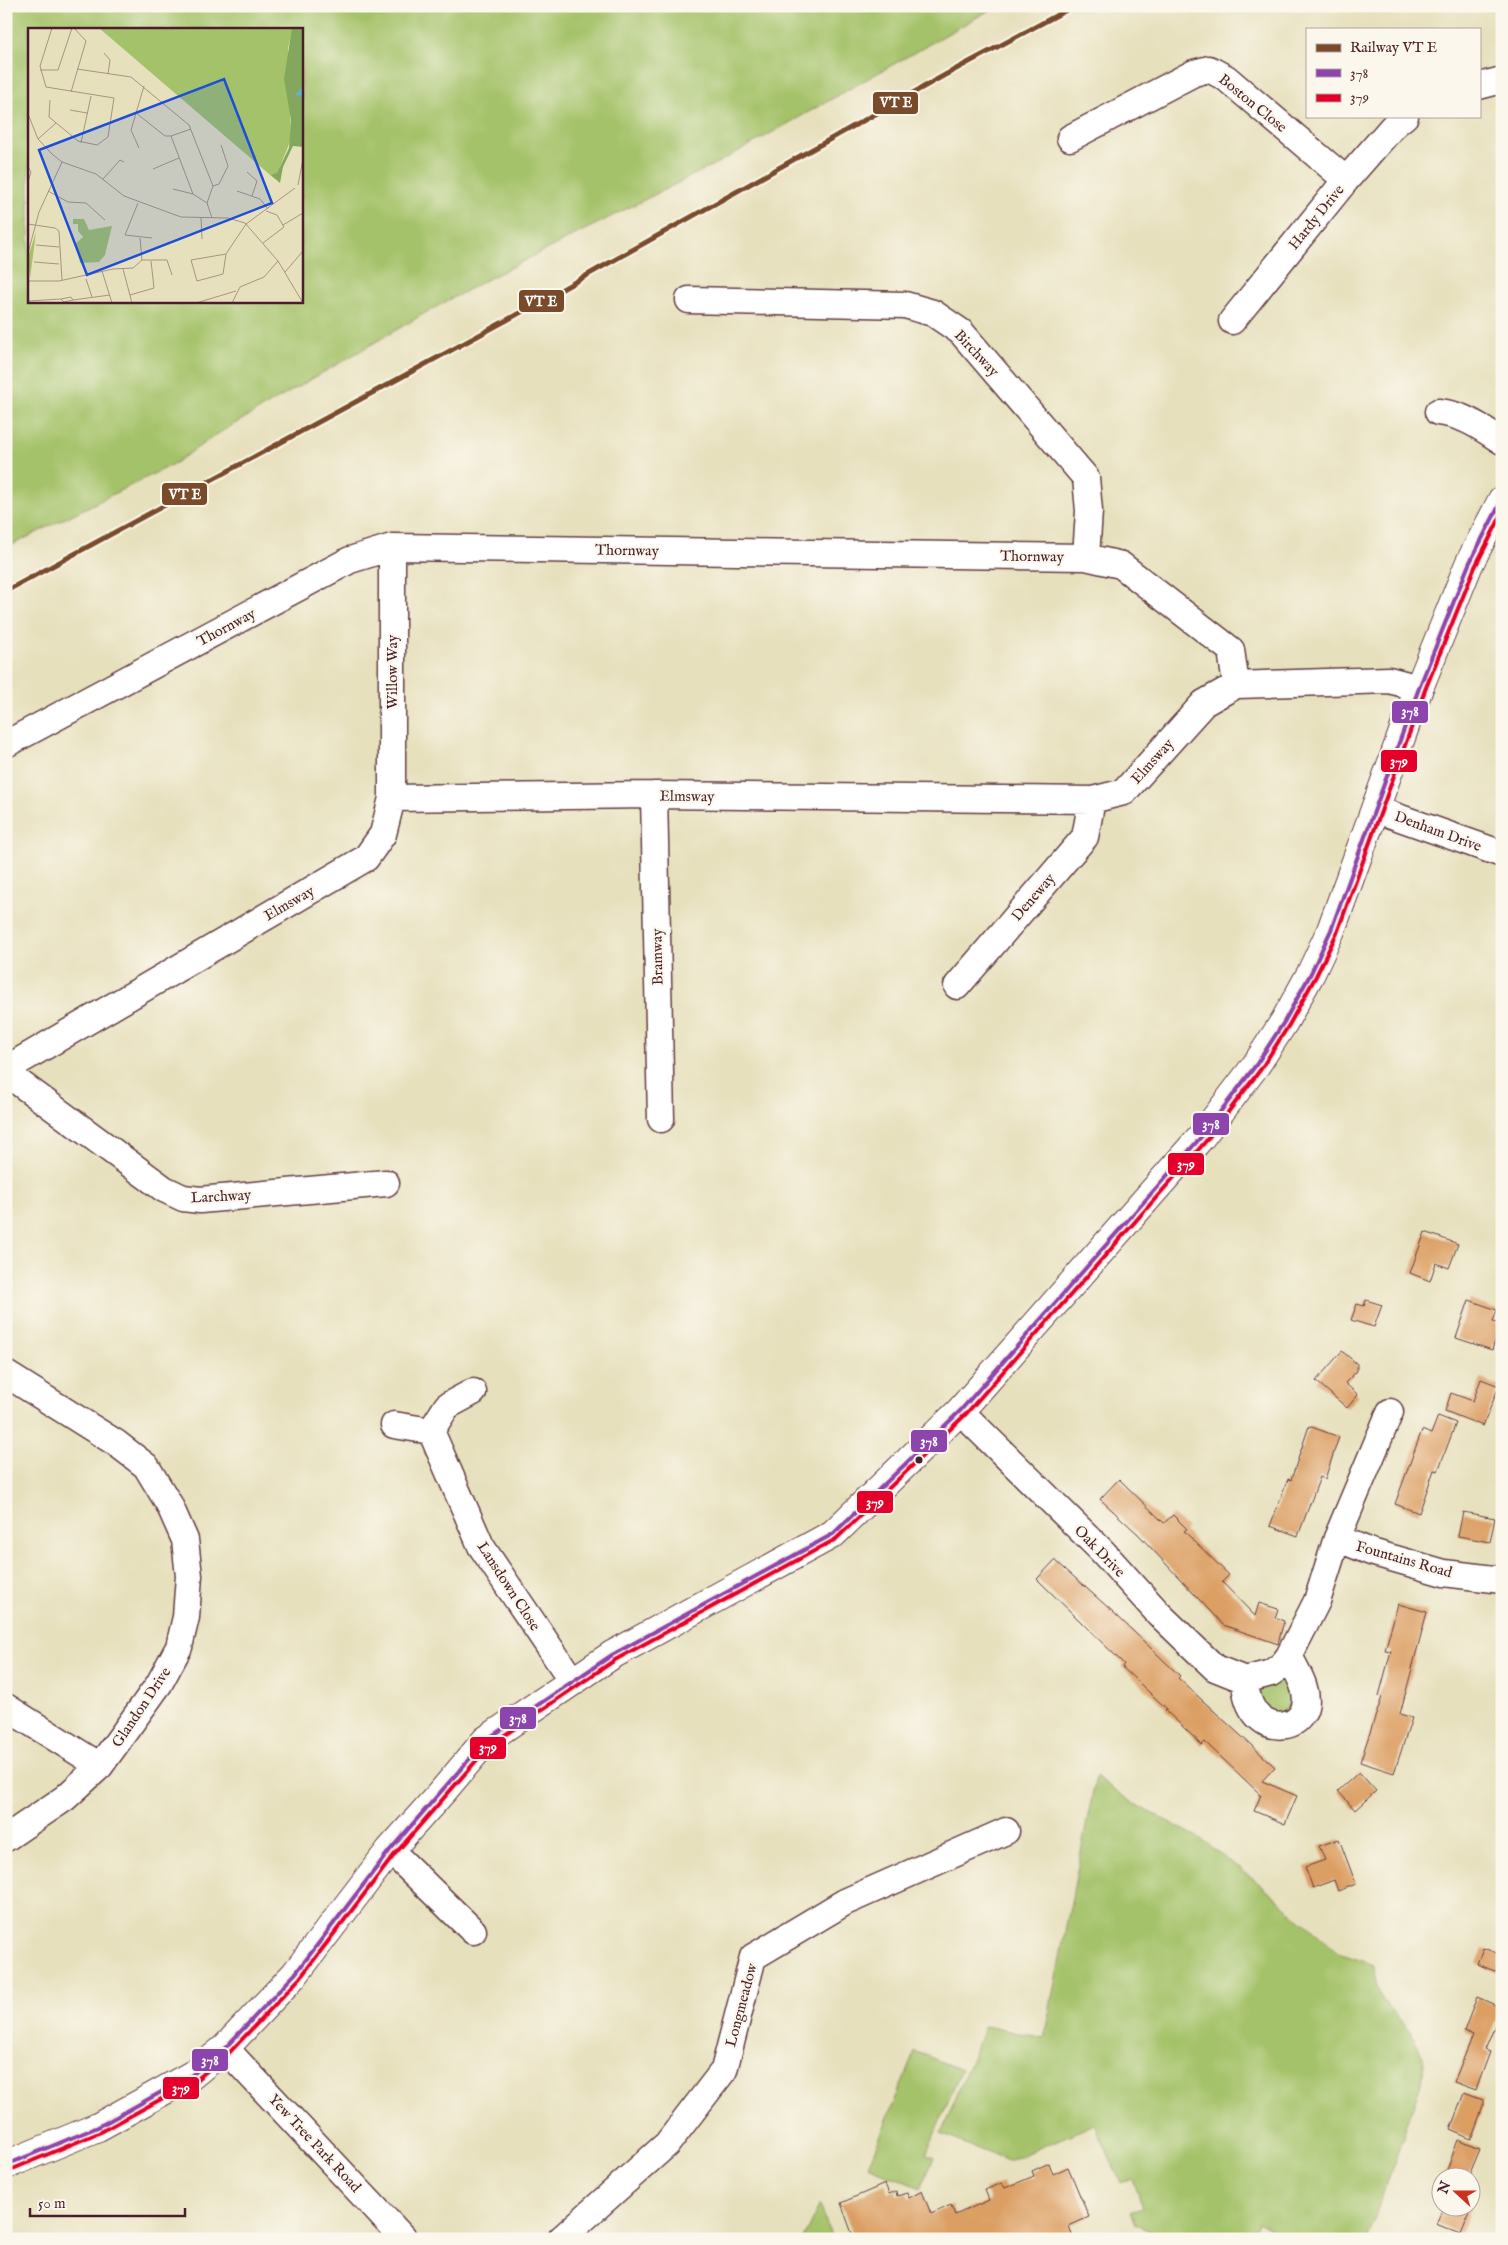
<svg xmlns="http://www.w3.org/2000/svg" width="1508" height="2245" font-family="'IM FELL English',serif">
<rect width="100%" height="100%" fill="#fbf7ec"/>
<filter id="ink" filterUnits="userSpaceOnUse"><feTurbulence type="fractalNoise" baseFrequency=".02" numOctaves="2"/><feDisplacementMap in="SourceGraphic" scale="10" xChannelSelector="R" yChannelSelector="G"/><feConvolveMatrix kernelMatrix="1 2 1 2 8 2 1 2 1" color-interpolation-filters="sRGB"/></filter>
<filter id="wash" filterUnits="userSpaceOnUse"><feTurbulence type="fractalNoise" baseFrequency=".0096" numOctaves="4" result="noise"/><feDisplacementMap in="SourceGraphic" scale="20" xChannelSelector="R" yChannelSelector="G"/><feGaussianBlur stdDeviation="1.12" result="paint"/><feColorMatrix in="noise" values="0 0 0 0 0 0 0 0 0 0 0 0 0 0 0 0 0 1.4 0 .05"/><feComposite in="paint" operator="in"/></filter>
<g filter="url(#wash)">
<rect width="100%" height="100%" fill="#e7e0bd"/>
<path fill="#a4c269" stroke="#77704a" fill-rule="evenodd" d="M6,6H997L725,159L486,280L427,312L219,433L175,463L6,548ZM29,29H301V301H29Z
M1283,1664L1305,1702L1266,1722L1256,1678Z
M1096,1776L1131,1802L1201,1839L1262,1886L1339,1953L1374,1965C1374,1973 1376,1987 1380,1995C1398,2025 1427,2037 1423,2078L1377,2213L1366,2239H1292L1259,2223L1252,2239H1232L1210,2229C1171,2242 1173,2240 1136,2225L1131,2212L1142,2208L1132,2179L1121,2183L1095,2124L1008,2161L941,2134L985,2026L1044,2038Z
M915,2051L961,2070L926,2155L934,2158L921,2188L868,2166Z
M820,2204L832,2239H803Z"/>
<g id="blocks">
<path fill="#dc9f63" d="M1425,1232L1458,1244L1449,1268L1436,1263L1430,1281L1410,1273Z
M1366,1300L1382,1305L1374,1327L1351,1320L1357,1304L1364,1306Z
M1469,1300L1497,1310L1493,1322L1500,1324L1492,1350L1456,1338Z
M1342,1351L1357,1364V1371L1345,1383L1358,1395L1347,1408L1316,1381Z
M1481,1379L1499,1386L1483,1426L1445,1411L1451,1393L1473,1401Z
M1438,1416L1456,1423L1438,1471L1434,1470L1419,1513L1395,1504L1422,1430L1431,1434Z
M1309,1426L1339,1437L1325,1479L1320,1477L1298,1536L1270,1526L1288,1479L1291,1480Z
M1119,1479L1164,1523L1173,1515L1187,1529L1184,1531L1229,1575L1222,1582L1255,1616L1259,1603L1278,1609L1275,1618L1284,1621L1278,1644L1223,1625L1138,1534L1100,1499Z
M1463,1512L1495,1518L1490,1542L1458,1536Z
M1055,1560L1112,1611L1180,1676L1178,1678L1275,1767L1262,1781L1297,1796L1285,1824L1254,1811L1261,1795L1205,1742L1202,1745L1165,1710L1167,1709L1122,1667L1124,1664L1037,1579Z
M1398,1604L1427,1612L1400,1714L1412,1718L1394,1773L1360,1762L1382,1697L1379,1696L1391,1651L1385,1650Z
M1359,1772L1376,1791L1355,1810L1338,1791Z
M1339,1839L1356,1884L1338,1891L1334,1880L1313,1888L1305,1867L1325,1860L1319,1846Z
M1483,1948L1502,1955V1974L1477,1964Z
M1477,1997L1502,2008L1485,2050L1490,2052L1476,2090L1454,2082L1473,2035L1464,2031Z
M1464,2093L1483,2100V2107L1471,2139L1450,2130Z
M1458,2140L1480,2149L1468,2178H1444Z
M1049,2163L1053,2174L1068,2167L1089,2217L1069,2226L1074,2239H854L841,2203L885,2184L889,2194L896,2191L897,2196L907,2193L909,2198L922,2191L931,2214L951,2205L955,2215L989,2200L985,2190L1002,2183L1005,2188L1034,2176L1032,2171Z
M1470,2199L1475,2200L1461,2234L1436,2224L1443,2208H1470Z"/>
</g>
</g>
<g filter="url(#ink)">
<use href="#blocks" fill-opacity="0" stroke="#623c41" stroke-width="1"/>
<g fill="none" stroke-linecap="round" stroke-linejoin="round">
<defs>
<path id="minor" d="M1479,86L1502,80
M1070,138L1194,73L1209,69L1226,78L1346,180
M689,300L905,305L933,313L961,332L1086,478L1089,511L1086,557
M1232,321L1346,180L1395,124L1405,116
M1438,412C1465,415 1480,427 1502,441
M6,744L350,560L392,547L1086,557L1121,565L1231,650L1236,685
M654,795L661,1119
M392,798V547
M1375,809L1502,854
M957,986L1085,837L1092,800
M6,1069L366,858L383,834L392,798L654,795L1092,800L1124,792L1204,703L1236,685L1389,680L1419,688
M6,1073L164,1189L183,1198L200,1200L386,1183
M6,1374L116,1443L146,1466L169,1504L185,1540L189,1576L186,1617L179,1647L159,1684L100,1766L65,1798L6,1838
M473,1392L447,1406L431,1431L481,1546L573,1682
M960,1411L1102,1551L1159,1614L1215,1668L1245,1680L1271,1673L1283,1664L1289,1656L1317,1601L1337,1538L1390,1412
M394,1425L431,1431
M1337,1538L1371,1552L1444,1573L1502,1580
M1245,1680C1247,1745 1318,1734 1304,1688C1301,1677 1294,1666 1289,1656
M6,1707L100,1766
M390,1850L473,1931
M225,2048L404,2239
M561,2239L667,2144L724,2070L753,1957L845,1902L1006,1831"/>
<path id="major" d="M6,2165L98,2127L192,2075L225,2048L295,1974L390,1850L443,1791L486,1740L612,1655L833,1534L960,1411L1201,1137L1256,1065L1284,1022L1311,973L1331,930L1419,688L1469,564L1502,500"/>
</defs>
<use href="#minor" stroke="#623c41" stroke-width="29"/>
<use href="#major" stroke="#623c41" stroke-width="30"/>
<use href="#minor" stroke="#fff" stroke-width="26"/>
<use href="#major" stroke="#fff" stroke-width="28"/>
<defs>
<path id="bus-1" d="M6,2165L98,2127L192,2075L225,2048L295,1974L390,1850L486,1740L612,1655L833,1534L960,1411L1201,1137L1256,1065L1284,1022L1311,973L1331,930L1419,688L1469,564L1502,500"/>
<path id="bus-2" d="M8,2171L101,2132L196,2080L230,2052L300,1978L395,1854L490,1745L615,1660L836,1539L965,1415L1206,1141L1261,1069L1289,1025L1316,976L1337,933L1425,690L1475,567L1502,514"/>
</defs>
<use href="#bus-1" stroke="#fbf7ec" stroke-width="8"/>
<use href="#bus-2" stroke="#fbf7ec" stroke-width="8"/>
<use href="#bus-1" stroke="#8e44ad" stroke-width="4"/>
<use href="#bus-2" stroke="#e4002b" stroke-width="4"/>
<defs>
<path id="rail-1" d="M6,591L507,320L945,75L1074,6"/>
</defs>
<use href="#rail-1" stroke="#fbf7ec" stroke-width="9"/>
<use href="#rail-1" stroke="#7a4b2a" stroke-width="5"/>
</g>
</g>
<circle fill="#4a1f2b" stroke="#fbf7ec" stroke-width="2" cx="919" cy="1460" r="4.5"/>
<g text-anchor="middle" stroke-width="4.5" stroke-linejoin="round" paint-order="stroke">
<g font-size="15" fill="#4a1f2b" stroke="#fbf7ec">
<text transform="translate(1253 103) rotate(39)" y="5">Boston Close</text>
<text transform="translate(1316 217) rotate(-51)" y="5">Hardy Drive</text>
<text transform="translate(977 353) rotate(47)" y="5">Birchway</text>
<text transform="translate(627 550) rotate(1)" y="5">Thornway</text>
<text transform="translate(1032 556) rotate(1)" y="5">Thornway</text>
<text transform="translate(226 627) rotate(-28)" y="5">Thornway</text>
<text transform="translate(392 672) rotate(-90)" y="5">Willow Way</text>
<text transform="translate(1152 761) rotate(-48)" y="5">Elmsway</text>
<text transform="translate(687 796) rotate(1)" y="5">Elmsway</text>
<text transform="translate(1438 831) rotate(20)" y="5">Denham Drive</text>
<text transform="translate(1033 897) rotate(-49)" y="5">Deneway</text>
<text transform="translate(289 903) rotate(-30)" y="5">Elmsway</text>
<text transform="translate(657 957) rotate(-91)" y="5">Bramway</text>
<text transform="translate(221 1196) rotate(-3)" y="5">Larchway</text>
<text transform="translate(1100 1551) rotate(46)" y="5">Oak Drive</text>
<text transform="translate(1404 1559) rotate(16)" y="5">Fountains Road</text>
<text transform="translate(509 1586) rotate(57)" y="5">Lansdown Close</text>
<text transform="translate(141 1707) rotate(-56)" y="5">Glandon Drive</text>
<text transform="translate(741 2005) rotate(-75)" y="5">Longmeadow</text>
<text transform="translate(315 2143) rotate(47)" y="5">Yew Tree Park Road</text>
</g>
</g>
<g transform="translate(28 28)">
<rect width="275" height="275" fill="#e7e0bd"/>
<path d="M71,0H265L260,20L263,111L247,151ZM45,191H56L61,202L84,198L77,227L71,234L52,235L48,215L55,209L50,203V196H45ZM8,204L2,251L0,229Z" fill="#a4c269"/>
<path d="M264,0H275V119L265,118L255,139L252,155L243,147L249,145L261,120L263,92L256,51Z" fill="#83a85d"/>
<path fill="none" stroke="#61b3dc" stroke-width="2.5" d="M275,61L270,66H275V74"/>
<path fill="none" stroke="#a89383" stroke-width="1" d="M76,25L82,32L80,46M49,41L103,49L161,97L185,158L179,175M12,42H30L44,0M43,64L58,13L46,0M22,72L21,89L50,113L69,117L80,109L86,70L18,59L12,38L24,0M42,82L59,85M108,85L137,108H143L165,166L179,175L184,190M0,86L10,111L24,126L34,134L68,146L96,168L153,189L200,190L217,195L250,233L275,275M143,108L163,101M10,111L28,95M53,115L63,68M111,120L103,102L116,58M0,139L3,144L0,154M125,141L151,130M219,144L229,153L224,168M75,151L92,132L96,134M270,157L275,131M185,158L191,156L200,138L193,117M145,161L165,166M20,163L40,174L58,175L77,192M209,163L232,171L240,181M110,175L97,207L124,210M173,190L174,211M0,196L27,200L31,203L34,252M255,197L275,185M235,215L256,199L249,187L238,183M8,217L31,219M0,225L11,184L34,134M198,226L163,232L169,253L195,246L198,226L218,196L267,160M114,232H139L144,247M6,234L31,236M95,241L104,275M74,243L84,275M257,244L275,223M58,251L64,269M0,253H31L85,241L105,240L114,232L112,210M102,267L126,260L123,233M43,269L45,272L36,274L33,271ZM45,272L82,267M0,273L33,271M168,275L208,263M204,275L212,259L236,249L250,233"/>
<path fill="#1d4ed8" fill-opacity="0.15" stroke="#1d4ed8" stroke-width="2.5" d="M196,51L244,175L59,247L11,122Z"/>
<rect width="275" height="275" fill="none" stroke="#4a1f2b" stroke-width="2.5"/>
</g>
<g stroke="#fbf7ec" stroke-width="2">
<rect x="872" y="91" width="47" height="24" rx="5" fill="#7a4b2a"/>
<rect x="518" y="289" width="47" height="24" rx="5" fill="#7a4b2a"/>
<rect x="161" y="482" width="47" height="24" rx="5" fill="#7a4b2a"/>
<rect x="1391" y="700" width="38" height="24" rx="5" fill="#8e44ad"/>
<rect x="1380" y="749" width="38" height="24" rx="5" fill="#e4002b"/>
<rect x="1192" y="1112" width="38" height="24" rx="5" fill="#8e44ad"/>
<rect x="1167" y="1152" width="38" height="24" rx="5" fill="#e4002b"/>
<rect x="910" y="1429" width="38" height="24" rx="5" fill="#8e44ad"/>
<rect x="856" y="1490" width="38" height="24" rx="5" fill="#e4002b"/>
<rect x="499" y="1706" width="38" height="24" rx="5" fill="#8e44ad"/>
<rect x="469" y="1736" width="38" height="24" rx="5" fill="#e4002b"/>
<rect x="191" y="2048" width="38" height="24" rx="5" fill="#8e44ad"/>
<rect x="162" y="2076" width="38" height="24" rx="5" fill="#e4002b"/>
</g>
<g font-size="14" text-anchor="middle" font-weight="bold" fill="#fff">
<text x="896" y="107">VT E</text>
<text x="541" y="306">VT E</text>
<text x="185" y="499">VT E</text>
<text x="1410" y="716">378</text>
<text x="1399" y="766">379</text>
<text x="1211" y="1129">378</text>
<text x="1186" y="1169">379</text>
<text x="929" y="1446">378</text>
<text x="875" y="1507">379</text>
<text x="518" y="1723">378</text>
<text x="488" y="1752">379</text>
<text x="210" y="2065">378</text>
<text x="181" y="2093">379</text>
</g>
<rect width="1508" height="2245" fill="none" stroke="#fbf7ec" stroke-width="25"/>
<rect x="1306" y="28" width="175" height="90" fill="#fbf7ec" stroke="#b4a19f"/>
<rect x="1316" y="44" width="25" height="8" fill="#7a4b2a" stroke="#b4a19f"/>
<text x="1350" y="52" font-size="15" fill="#4a1f2b">Railway VT E</text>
<rect x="1316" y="69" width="25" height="8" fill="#8e44ad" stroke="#b4a19f"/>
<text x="1350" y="78" font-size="15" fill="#4a1f2b">378</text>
<rect x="1316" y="94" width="25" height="8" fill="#e4002b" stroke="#b4a19f"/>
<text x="1350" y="102" font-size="15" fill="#4a1f2b">379</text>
<g transform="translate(1456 2192) rotate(291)"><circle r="24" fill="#fbf7ec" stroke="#b4a19f"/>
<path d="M0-4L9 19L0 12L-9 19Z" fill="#c8321e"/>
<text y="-8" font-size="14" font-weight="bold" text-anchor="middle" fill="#4a1f2b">N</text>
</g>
<path d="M30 2208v8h155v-8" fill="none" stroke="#4a1f2b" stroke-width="2.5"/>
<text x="38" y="2208" font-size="15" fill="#4a1f2b" stroke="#fbf7ec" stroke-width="4" paint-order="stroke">50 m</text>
</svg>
